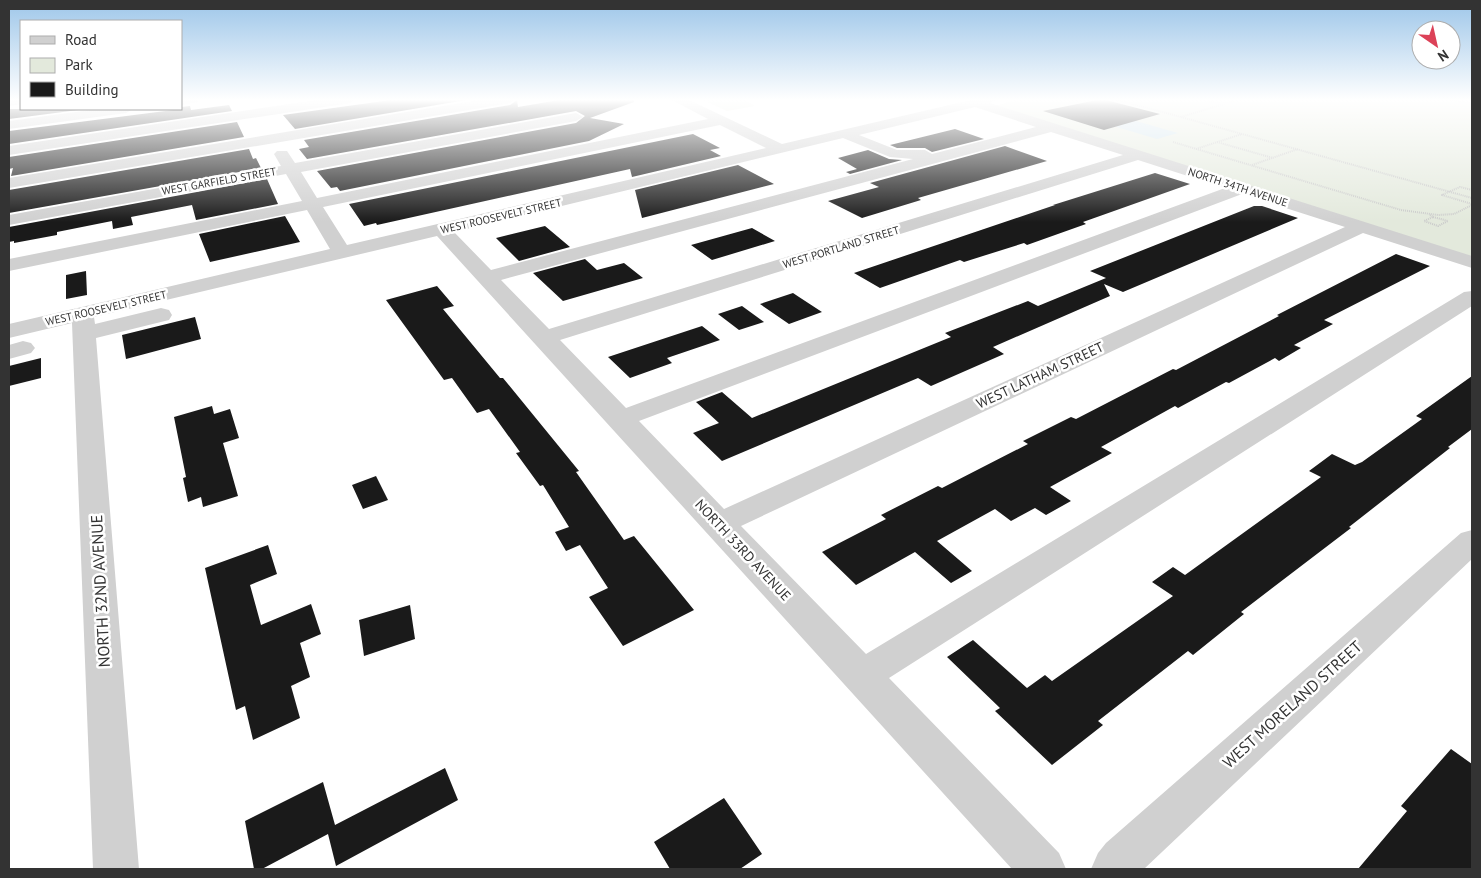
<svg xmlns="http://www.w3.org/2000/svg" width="1481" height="878" font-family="'PT Sans',sans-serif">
<rect width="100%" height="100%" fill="#fff"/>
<path fill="#e3e9dc" d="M701,99H744L755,106L727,111Z
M1017,99H1472V257L996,106Z"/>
<path fill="#cde1ea" d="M1094,109L1178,133L1157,139L1073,114Z"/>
<path fill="#1a1a1a" d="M398,99H472L295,129L283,115Z
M634,99V102L590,118L624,124L589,141L340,191L337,187L331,188L317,171L576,123L585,116L576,111L307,159L299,149L309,147L304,140L510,105L517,100L518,107L559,100Z
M1102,99L1160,114L1104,130L1043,111Z
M229,105L232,111L9,144V131L181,109V107L190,106L191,110Z
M9,109H86L9,119Z
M237,122L244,137L11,176L13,168L9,169V157Z
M955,129L984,139L932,152L925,148H897L890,145Z
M693,134L720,148L710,150L721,156L632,177L630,169L377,225L376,223L364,226L349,204Z
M1005,146L1047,161L918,198L921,200L862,218L828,201L879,187L870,183Z
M249,149L253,159L256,158L261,168L9,213V190Z
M868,150L889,159L902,160L850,174L846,172L857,169L838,158Z
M738,165L774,184L642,218L635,190Z
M1155,173L1190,184L1083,222L1086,224L1027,245L1024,243L964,262L960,260L880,288L854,273L1055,205H1053Z
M267,179L278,204L196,220L192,205L131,217L133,225L113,229L112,221L57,232V235L14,243V241L9,242V227Z
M1254,206H1262L1298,218L1123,292L1104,284L1110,296L993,347L1004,354L931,386L918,378L722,461L693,433L719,423L696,402L722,392L752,418L951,337L945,333L1028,301L1038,306L1106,278L1090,271Z
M285,216L300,242L210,262L199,234Z
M545,226L570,247L519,261L496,238Z
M752,228L775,241L712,260L691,245Z
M1396,254L1430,266L1324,320L1333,324L1294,345L1301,348L1279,361L1275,358L1229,383L1226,382L1178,408L1175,406L1101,447L1112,453L1050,487L1071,501L1046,515L1035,508L1011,521L995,509L937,541L972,571L951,583L915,552L856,585L822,552L886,519L881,515L938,486L942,488L1028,444L1023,441L1071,417L1076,419L1173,369L1176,370L1279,316L1277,315Z
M585,259L597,270L624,263L643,278L563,301L533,273Z
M86,271L87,295L66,299V275Z
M437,286L454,306L443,309L500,378H503L579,471L576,472L624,540L634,536L694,610L623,646L589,597L608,588L580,545L566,551L555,532L569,527L543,485L540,486L516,453L520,452L489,409L477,413L452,378L444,380L386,300Z
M793,293L799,297L822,312L789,324L760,304Z
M742,306L764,322L739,330L718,314Z
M195,317L201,339L126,359L122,335Z
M702,326L720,340L667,358L672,363L630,378L608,357Z
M41,358V378L9,386V366Z
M1472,376V429L1448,447L1450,448L1349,527L1351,528L1241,612L1244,614L1193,655L1188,651L1098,721L1103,725L1052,765L995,711L1000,708L947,657L973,640L1027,688L1045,675L1052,681L1173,596L1152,582L1173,567L1185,575L1321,477L1309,471L1332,454L1355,465L1362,462L1422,419L1416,416Z
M212,406L214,414L230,409L239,438L223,443L238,496L203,507L201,497L188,502L183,478L186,477L174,417Z
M376,476L388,500L363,509L352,485Z
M268,545L277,574L250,585L261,625L311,604L321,634L300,643L310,677L291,686L300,718L253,740L245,706L236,710L205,568Z
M410,605L415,639L364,656L359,620Z
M1451,749L1472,764V869H1358L1407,811L1401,806Z
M445,768L458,800L336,866L328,834L262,869H254L245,821L323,782L335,825Z
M724,798L762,854L740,869H670L654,842Z"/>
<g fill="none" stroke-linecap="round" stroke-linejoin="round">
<path stroke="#cacaca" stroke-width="2" stroke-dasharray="1 1" stroke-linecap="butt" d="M1114,99L1181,117
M1201,99L1221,104
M1240,99L1181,117L1472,198
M1448,99L1472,104
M1173,142L1401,210L1438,215L1454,214L1472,205
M1217,142L1273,158
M1196,149L1242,134
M1252,165L1298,149
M1472,190L1460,187L1442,195L1472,204
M1430,215L1433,217
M1433,217L1448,221L1438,226L1424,221Z"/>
<path fill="#d0d0d0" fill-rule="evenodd" d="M9,99H21V104L9,106Z
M181,99H199L198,102L181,105Z
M323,99H356L350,103L9,155V146Z
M485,99H516L510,103L9,188V178Z
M670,99H687L782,144L975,99H998L990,103L1472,256V268L1363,233L741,526L866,654L1464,292L1472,291V306L889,678L1059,853L1066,869H1012L437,236L94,317L95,324L161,308L169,310L172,315L169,320L96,338L139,869H93L72,323L9,338V324L330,249L307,210L9,271V259L302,201L286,174L9,225V215L281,166L274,154L277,151H287L295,163L576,113L583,117L576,121L301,172L317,198L708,119ZM975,107L1036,127L932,154L925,150H897L859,135ZM720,125L766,148L347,245L323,207ZM1051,132L1123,155L549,329L501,280ZM843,138L890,157L913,159L491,270L454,232ZM1138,160L1225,188L626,408L560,340ZM1242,194L1345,227L724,509L639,421Z
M98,109H133L126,113L9,129V121Z
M23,341L31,343L35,348L31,353L9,359V345Z
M1472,530V559L1144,869H1091L1098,853L1106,843L1461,533Z"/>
</g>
<linearGradient id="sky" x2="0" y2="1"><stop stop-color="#9dc6e9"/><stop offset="0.45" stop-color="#fff"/><stop offset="1" stop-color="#fff" stop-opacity="0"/></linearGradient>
<rect width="1481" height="222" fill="url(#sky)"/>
<g text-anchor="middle" stroke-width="5" stroke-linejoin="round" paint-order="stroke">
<g font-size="11" fill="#333" stroke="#fff">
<text transform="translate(219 181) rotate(-10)" y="4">WEST GARFIELD STREET</text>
<text transform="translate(1238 187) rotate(18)" y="4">NORTH 34TH AVENUE</text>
<text transform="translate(501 216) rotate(-13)" y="4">WEST ROOSEVELT STREET</text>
<text transform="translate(841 247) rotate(-17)" y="4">WEST PORTLAND STREET</text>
<text transform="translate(106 308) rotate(-13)" y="4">WEST ROOSEVELT STREET</text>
</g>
<g font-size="14" fill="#333" stroke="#fff">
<text transform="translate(1040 375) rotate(-25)" y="5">WEST LATHAM STREET</text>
<text transform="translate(743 550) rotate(47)" y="5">NORTH 33RD AVENUE</text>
</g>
<g font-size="16" fill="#333" stroke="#fff">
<text transform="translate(100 591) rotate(-93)" y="6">NORTH 32ND AVENUE</text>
<text transform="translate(1292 704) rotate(-42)" y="6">WEST MORELAND STREET</text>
</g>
</g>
<rect width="1481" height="878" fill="none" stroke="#333333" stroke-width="20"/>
<rect x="20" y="20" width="162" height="90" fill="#ffffff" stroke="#adadad"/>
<rect x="30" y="36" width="25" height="8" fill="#d0d0d0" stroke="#adadad"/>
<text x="65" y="45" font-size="15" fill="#333333">Road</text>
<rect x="30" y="58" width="25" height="15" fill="#e3e9dc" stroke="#adadad"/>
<text x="65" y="70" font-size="15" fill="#333333">Park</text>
<rect x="30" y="82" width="25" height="15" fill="#1a1a1a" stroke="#adadad"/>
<text x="65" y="95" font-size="15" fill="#333333">Building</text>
<g transform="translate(1436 45) rotate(146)"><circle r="24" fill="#ffffff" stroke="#adadad"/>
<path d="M0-4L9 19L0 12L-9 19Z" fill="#dc4258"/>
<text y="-8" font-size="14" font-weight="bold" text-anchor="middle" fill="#333333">N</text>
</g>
</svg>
